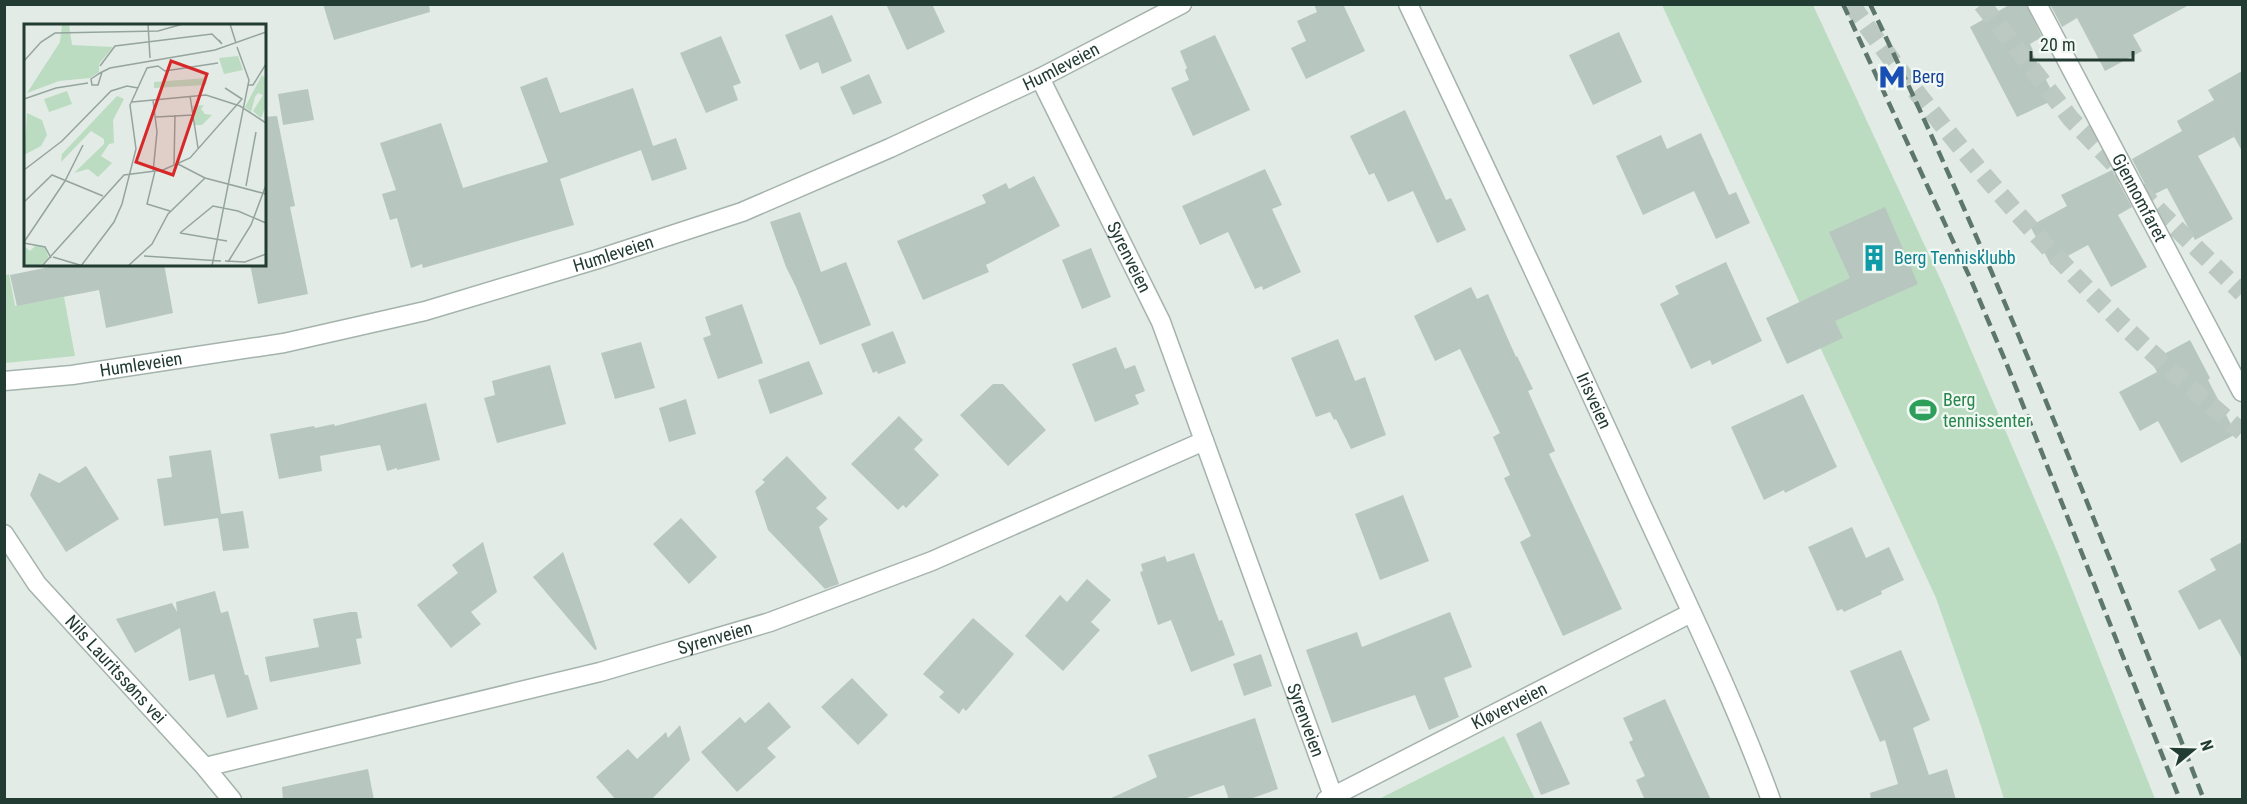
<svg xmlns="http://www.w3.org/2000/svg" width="2247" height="804" font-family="'Roboto Condensed',sans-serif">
<rect width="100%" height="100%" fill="#e2ebe6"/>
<path fill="#bbdcc1" d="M1662,5H1813L1944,287L2059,556L2155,799H2004L1981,726L1936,598Z
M9,274L15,306L64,297L75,356L5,363L4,276Z
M1504,736L1535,799H1379Z"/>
<path fill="#b7c6bf" d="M323,4H429L430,12L334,40Z
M886,4H932L945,32L907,50Z
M1314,4H1343L1365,51L1306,79L1291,48L1306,41L1297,21L1317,12Z
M2011,4H2026L2042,37L2030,44L2033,50L2031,51L2056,99L2017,117L1970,27Z
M2050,4H2191L2133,35L2142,51L2105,71L2077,18L2062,27Z
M832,15L852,61L822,74L818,62L800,70L785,35Z
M1619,32L1642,82L1593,105L1569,55Z
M1215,35L1250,110L1193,136L1171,88L1189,80L1185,70L1187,68L1180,51Z
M721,36L741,83L733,86L738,100L706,113L680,53Z
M2242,71V151L2228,126L2234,137L2198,156L2233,219L2195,240L2167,188L2151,196L2132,159L2182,131L2177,121L2214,100L2208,90Z
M869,74L882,103L853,115L840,87Z
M547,77L560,113L633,88L653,146L676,138L687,169L652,181L641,150L560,179L574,225L423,268L422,264L411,268L397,218L390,220L382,194L396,190L380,143L441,123L463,188L548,162L520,87Z
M308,89L314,120L283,125L278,94Z
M1405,110L1446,200L1451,198L1466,230L1437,243L1413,191L1388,202L1374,173L1369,175L1350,136Z
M277,116L295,206L290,207L308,294L258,304L250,264H264V117Z
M1701,133L1729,195L1736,192L1750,223L1716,239L1694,191L1643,215L1616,156L1661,135L1667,149Z
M1265,169L1282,205L1272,209L1301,272L1263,290L1262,286L1255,289L1228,232L1200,245L1182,206Z
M2112,170L2132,207L2118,215L2147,267L2111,287L2088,245L2051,265L2030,226L2067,206L2061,195Z
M1034,176L1060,226L986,265L989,272L923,300L897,241L986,203L982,195L1006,183L1009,189Z
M1885,207L1918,284L1835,321L1843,338L1787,364L1766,318L1850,278L1829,232Z
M800,212L821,272L846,262L871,325L820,345L796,287L786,267L770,222Z
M1091,248L1111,297L1082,309L1062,260Z
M1726,262L1762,341L1712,365L1710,360L1691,369L1660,304L1679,294L1675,286Z
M64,264H164L173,313L106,328L99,290L17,306L10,275Z
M1471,287L1477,299L1488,294L1516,357L1517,356L1533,389L1528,391L1555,451L1549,454L1622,609L1563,636L1520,542L1531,536L1504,478L1510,475L1493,437L1500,433L1460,349L1435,361L1414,316Z
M742,304L763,363L718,379L703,338L711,335L705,317Z
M893,331L906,363L878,374L877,371L873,373L861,344Z
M1338,339L1355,381L1365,377L1386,435L1351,449L1336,419L1334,420L1330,412L1316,417L1291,358Z
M2190,340L2210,378L2208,380L2236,434L2181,463L2158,421L2140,431L2119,392L2157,372L2151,361Z
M641,342L655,388L615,399L601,353Z
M1116,347L1125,369L1135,365L1145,391L1135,395L1139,404L1095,422L1072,364Z
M809,361L823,394L770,414L758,380Z
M550,365L566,424L497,443L484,398L495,395L492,381Z
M993,384H1003L1046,430L1008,466L960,415Z
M1803,394L1837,467L1785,493L1784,490L1764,500L1731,427Z
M686,399L696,434L669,442L659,408Z
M426,403L440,460L397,470V468L387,471L380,445L320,456L322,471L279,479L270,434L314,426L315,428L334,424L335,426Z
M899,416L923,440L914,449L939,475L906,508L903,505L898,510L851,464Z
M211,450L221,514L243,511L249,548L223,551L218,518L164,526L157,479L172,477L169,456Z
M787,456L827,498L816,508L828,519L819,527L839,584L825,589L768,530L755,491L765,482L762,480Z
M86,466L119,519L66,552L30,495L39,473L59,483Z
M1403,495L1429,561L1380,580L1355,514Z
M681,518L717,557L689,584L653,544Z
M1852,527L1866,558L1889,547L1904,580L1881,591L1882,594L1844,612L1842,609L1837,611L1808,547Z
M483,542L497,592L471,612L481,624L451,648L417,605L458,573L452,565Z
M2242,542V659L2220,619L2199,630L2178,591L2216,570L2210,559Z
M563,552L597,649L595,650L533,577Z
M1194,553L1219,621L1222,620L1235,655L1191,672L1171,620L1158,625L1140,572L1143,571L1141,564L1165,556L1167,562Z
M1087,579L1111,600L1091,622L1100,630L1063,671L1025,636L1060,595L1067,602Z
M215,591L221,613L228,611L245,675H248L258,709L227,718L214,674L189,681L180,628L135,653L116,619L172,603L177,612L176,602Z
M350,612H357L362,638L356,639L361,664L270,682L265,657L319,647L313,619Z
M1450,612L1472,667L1444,678L1459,717L1429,730L1415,695L1332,723L1306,650L1357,632L1362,647Z
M973,618L1014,654L966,711L963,708L959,714L939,697L944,692L923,674Z
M1901,650L1930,720L1913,728L1929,775L1947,769L1956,800H1871L1870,793L1898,784L1885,740L1880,742L1850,671Z
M1261,654L1272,686L1244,696L1233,664Z
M852,678L888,715L858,745L821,707Z
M1665,699L1683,739L1711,800H1645L1636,780L1645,776L1629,742L1633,740L1623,718Z
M769,702L791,727L767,748L776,757L737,792L701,752L740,717L745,723Z
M1255,718L1278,789L1247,800H1229L1224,785L1181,800H1107L1157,777L1148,755Z
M1541,721L1570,784L1541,795L1516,734Z
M680,725L690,760L651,800H616L596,777L628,749L637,759L666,732L668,738Z
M368,769L374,800H283L282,787Z"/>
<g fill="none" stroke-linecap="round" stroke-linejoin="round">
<path stroke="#bcc8c2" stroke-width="18" stroke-dasharray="18 9" stroke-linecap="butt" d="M1851,4C1929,114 2016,218 2111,313C2152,355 2198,394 2242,432
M1982,4L2071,119L2166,218L2242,293"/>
<defs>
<g id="street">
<path id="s1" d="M1408,4C1486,168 1563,332 1638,497C1684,597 1733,696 1771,800"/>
<path id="s2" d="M2037,4L2242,392"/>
<path id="s3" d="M1040,78L1161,322L1333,796"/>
<path id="s4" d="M4,381L72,375L284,343L425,311L595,260L742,212L890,148L1040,78L1182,4"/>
<path id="s5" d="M4,534L37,584L205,767L232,800"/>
<path id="s6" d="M205,767L600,672L770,622L932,561L1204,441"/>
<path id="s7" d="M1326,800L1691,613"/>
</g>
</defs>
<use href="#street" stroke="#a5b3ad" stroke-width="21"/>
<use href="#street" stroke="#fff" stroke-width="18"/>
<path stroke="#5d776e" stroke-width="4.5" stroke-dasharray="12 6" stroke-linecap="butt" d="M1843,4L1971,280L2007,365L2180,800
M1870,4C1995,264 2100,531 2204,800"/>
</g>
<defs>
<symbol id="metro-bare" viewBox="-9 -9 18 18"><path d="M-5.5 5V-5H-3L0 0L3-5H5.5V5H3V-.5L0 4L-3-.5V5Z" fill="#1a4fb4" stroke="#f2f8f4" stroke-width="2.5" paint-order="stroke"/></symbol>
<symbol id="building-bare" viewBox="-9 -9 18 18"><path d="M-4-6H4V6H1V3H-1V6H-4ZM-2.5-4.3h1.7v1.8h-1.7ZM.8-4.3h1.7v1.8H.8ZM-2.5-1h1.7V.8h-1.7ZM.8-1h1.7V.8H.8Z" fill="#0f9aa8" stroke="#f2f8f4" stroke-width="2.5" paint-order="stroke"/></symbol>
<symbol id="stadium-bare" viewBox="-9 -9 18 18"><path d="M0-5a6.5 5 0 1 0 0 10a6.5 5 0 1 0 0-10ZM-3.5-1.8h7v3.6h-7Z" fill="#2e9e5b" stroke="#f2f8f4" stroke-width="2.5" paint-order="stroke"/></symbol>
</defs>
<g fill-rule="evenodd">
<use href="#metro-bare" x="1873" y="58" width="38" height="38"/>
<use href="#building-bare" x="1855" y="239" width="38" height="38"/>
<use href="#stadium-bare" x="1904" y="391" width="38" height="38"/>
</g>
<g text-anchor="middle" stroke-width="4.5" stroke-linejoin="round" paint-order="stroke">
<g font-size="18" fill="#223b33" stroke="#f2f8f4">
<text dy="6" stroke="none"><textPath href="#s4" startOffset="1110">Humleveien</textPath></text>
<text dy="6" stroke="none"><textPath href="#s2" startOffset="219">Gjennomfaret</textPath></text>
<text dy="6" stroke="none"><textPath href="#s4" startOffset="624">Humleveien</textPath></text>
<text dy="6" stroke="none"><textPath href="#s3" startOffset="200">Syrenveien</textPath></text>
<text dy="6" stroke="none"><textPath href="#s4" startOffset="138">Humleveien</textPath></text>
<text dy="6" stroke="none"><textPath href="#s1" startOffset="438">Irisveien</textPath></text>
<text dy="6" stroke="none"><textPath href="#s6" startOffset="526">Syrenveien</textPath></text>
<text dy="6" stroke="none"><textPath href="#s5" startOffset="176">Nils Lauritssøns vei</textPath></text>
<text dy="6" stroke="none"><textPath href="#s7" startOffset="206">Kløverveien</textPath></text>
<text dy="6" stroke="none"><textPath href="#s3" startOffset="696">Syrenveien</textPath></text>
</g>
<g font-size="18" fill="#164399" stroke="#f2f8f4" text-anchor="start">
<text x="1912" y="83">Berg</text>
</g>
<g font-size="18" fill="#0d838f" stroke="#f2f8f4" text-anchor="start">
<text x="1894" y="264">Berg Tennisklubb</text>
</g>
<g font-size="18" fill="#27864d" stroke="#f2f8f4" text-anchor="start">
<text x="1943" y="406">Berg<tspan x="1943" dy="21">tennissenter</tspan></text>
</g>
</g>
<g transform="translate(24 24)">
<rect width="242" height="242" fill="#e2ebe6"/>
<path d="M38,0H45L48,21L89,23L75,40V48L66,54L35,57L3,69L36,18ZM214,32L219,46L200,50L195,34ZM238,51L241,54L242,82L237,94L229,87L239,71L234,69L231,73L227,88L221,83ZM183,54L182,61L130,64V58ZM43,67L48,80L25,88L20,75ZM93,72L100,75L89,96L90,119L85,120L77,132L88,139L74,153L64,145L50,149L80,120V115L67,107L37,138L38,130ZM180,81L177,85L181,90L188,91L178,101H171L169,82ZM3,89L18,96L23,111L17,122L0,131ZM12,221L21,224L25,235L17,241H0V222L6,227Z" fill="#bbdcc1"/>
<path fill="none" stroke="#95a59e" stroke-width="1.5" d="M124,0L126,34M206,0L212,19M0,37L17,18L31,9L134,7L159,0M76,42L91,22L188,10L198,20L195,16M78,48L74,61H68L67,55L76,49L86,44L191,26L242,8M224,61H229L242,40M166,72L174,124M0,75L32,64L64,59M108,78L182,71L216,82L242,99M132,93L169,91M154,140L181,154L242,170M150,141L151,91M0,146L38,117L87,67L103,62L114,64M131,147L123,180L146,187M129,148L133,108L129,76M222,162L232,108M0,178L28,151L79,172M156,209L189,182L214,187L242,199M156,209L203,217M0,218L41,157L59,121M0,219L21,223L27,234M120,232L197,237M29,233L59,242M201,237L221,238L242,230M204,238L227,201L242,161M18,242L100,151L139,146L166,134L218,75L201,64M57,242L90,198L98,180L112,125L106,81L123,44L134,42L141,47L194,39M104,242L128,220L144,190L181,154M188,242L225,56L213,23"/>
<path fill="#d62828" fill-opacity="0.15" stroke="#d62828" stroke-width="3" d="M147,37L183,50L149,151L112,138Z"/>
<rect width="242" height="242" fill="none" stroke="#223b33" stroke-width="3"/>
</g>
<rect width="2247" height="804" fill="none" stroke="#223b33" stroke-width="12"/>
<g transform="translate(2193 750) rotate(71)" stroke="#f2f8f4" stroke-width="4.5" paint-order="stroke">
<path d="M0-4.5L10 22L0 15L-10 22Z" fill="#223b33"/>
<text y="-9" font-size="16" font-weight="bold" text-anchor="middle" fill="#223b33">N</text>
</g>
<path d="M2031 51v9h102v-9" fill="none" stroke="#223b33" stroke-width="3"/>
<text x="2040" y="51" font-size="18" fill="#223b33" stroke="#f2f8f4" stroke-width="4.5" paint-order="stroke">20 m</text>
</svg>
